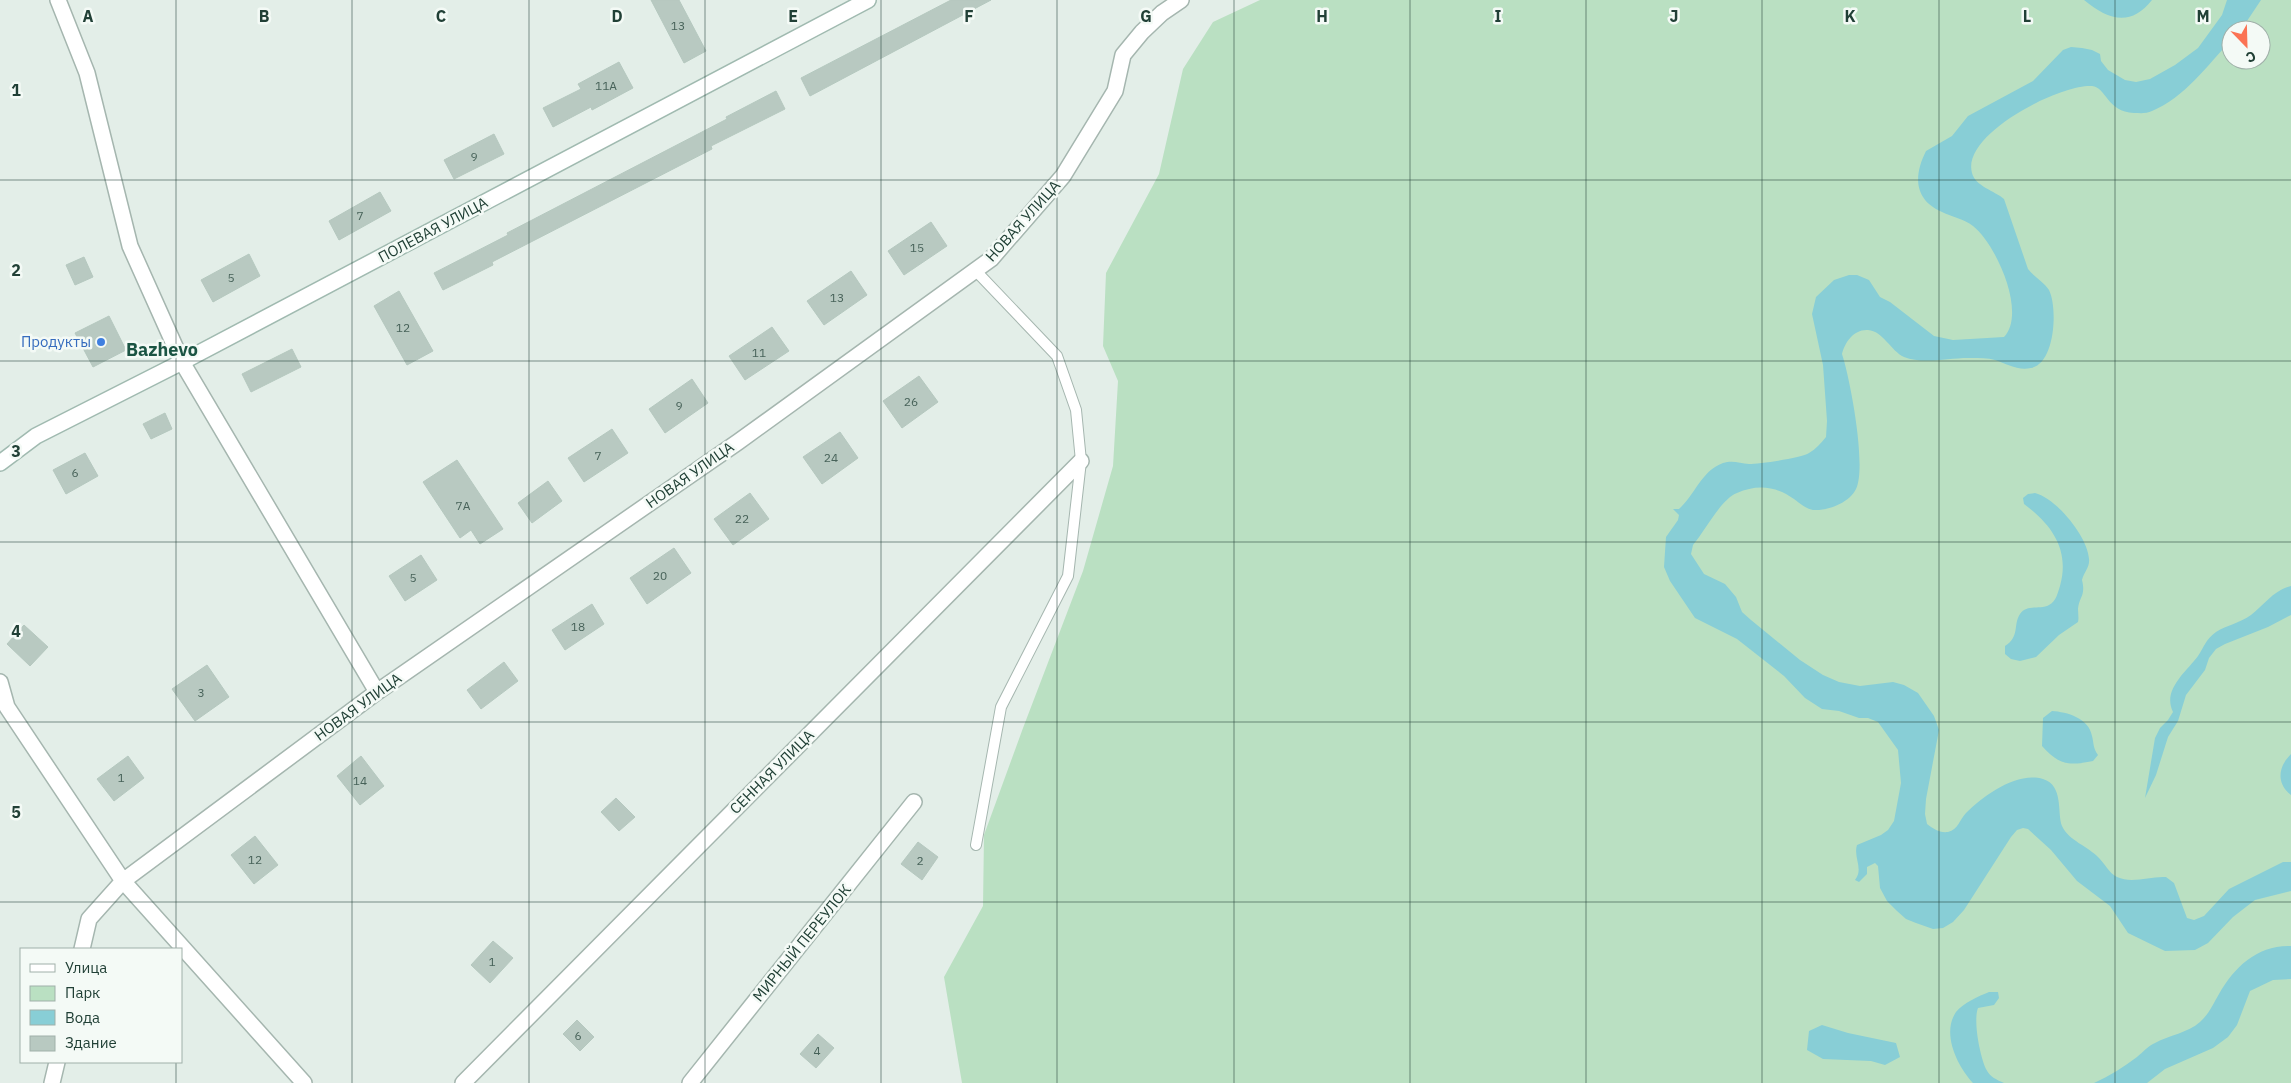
<svg xmlns="http://www.w3.org/2000/svg" width="2291" height="1083" font-family="'IBM Plex Sans',sans-serif">
<rect width="100%" height="100%" fill="#e3eee8"/>
<path fill="#bae0c2" fill-rule="evenodd" d="M1260,0H2291V1083H962L944,977L983,906L984,835L1023,728L1083,571L1113,466L1118,381L1103,346L1106,273L1159,174L1183,69L1213,22ZM2231,30H2261V60H2231Z"/>
<path fill="#88ced6" d="M2084,0H2152C2131,27 2108,20 2084,0Z
M2227,0H2261L2241,30H2231V40C2208,65 2184,98 2152,111C2146,114 2140,113 2134,113C2107,112 2106,87 2092,86C2060,84 1961,134 1972,173C1975,186 1995,191 2004,199L2028,269C2034,277 2044,282 2049,290C2058,308 2055,364 2031,368C2018,371 2007,364 1995,360C1988,358 1979,358 1972,358C1951,357 1924,365 1904,357C1891,351 1883,331 1868,330C1854,329 1845,342 1842,354C1850,378 1867,467 1856,489C1849,503 1828,511 1813,510C1807,509 1799,503 1794,499C1776,486 1757,484 1737,493C1721,499 1705,531 1693,545L1691,554L1704,574L1725,584L1736,597L1742,612L1751,620L1800,660L1823,675L1839,682L1860,686L1893,682L1904,685L1918,693L1934,716L1939,730L1926,799L1925,814L1927,824C1934,829 1939,833 1948,832C1958,830 1960,819 1966,813C1983,796 2017,771 2043,779C2064,785 2057,814 2062,826C2069,841 2088,846 2099,858C2105,864 2109,873 2117,877C2132,884 2150,876 2166,877L2174,883L2187,918L2194,920L2204,916L2229,889L2283,862H2291V891L2255,900L2233,917L2208,943L2195,950L2165,951L2128,933L2110,906L2077,881L2051,850L2028,829L2023,828L2017,830L2011,837L1964,910L1953,922L1943,928L1933,929L1916,923L1906,919L1897,911L1887,901L1880,888L1878,866L1875,863L1867,867V874L1859,882L1855,880C1864,869 1853,857 1857,845L1881,835L1888,830L1894,821L1901,783L1898,750L1878,722L1868,718H1859L1839,711L1822,709L1805,698L1784,676L1737,639L1695,618L1670,581L1664,567L1666,537L1678,520L1679,515L1673,509H1679C1695,495 1701,471 1723,463C1732,460 1740,463 1749,464C1759,464 1802,458 1809,453C1816,449 1821,443 1826,437L1827,421L1823,365L1812,314L1816,297L1834,280L1849,275H1857L1869,280L1880,297L1890,302L1934,336L1953,340L2004,337C2027,313 1996,244 1973,226C1964,219 1952,217 1942,212C1913,199 1914,175 1926,151L1952,136L1968,116L2033,81L2063,50L2071,47L2082,48L2092,50L2100,54L2101,61L2108,70L2125,80L2136,82L2150,79L2175,65L2198,48L2222,15Z
M2035,493C2056,498 2088,537 2089,559C2090,567 2084,572 2082,580C2086,596 2079,597 2078,609C2078,613 2079,618 2078,622L2059,635L2036,657L2020,661L2011,659L2005,654V646C2020,637 2013,624 2020,614C2027,604 2040,610 2049,605C2056,602 2058,592 2060,586C2070,550 2052,525 2024,504L2023,498L2028,494Z
M2291,586V615L2268,627L2225,644L2216,649L2209,658L2205,670L2186,695L2178,721L2168,737L2156,775L2145,798L2155,738L2160,728L2168,720L2173,712C2162,690 2186,672 2198,656C2204,647 2206,639 2216,632C2227,625 2240,623 2251,615C2264,605 2274,590 2291,586Z
M2052,711C2067,712 2089,718 2092,736C2094,744 2093,748 2098,755L2093,761C2069,766 2059,765 2042,746L2043,718Z
M2291,754V795C2276,783 2278,767 2291,754Z
M2291,946V979L2273,980L2250,991L2237,1025L2228,1037L2213,1048L2165,1069L2147,1083H2094C2109,1076 2124,1067 2137,1057C2143,1052 2148,1046 2155,1043C2169,1035 2188,1033 2200,1022C2209,1014 2213,1004 2219,994C2235,966 2258,945 2291,946Z
M1989,992H1998L1999,998L1994,1005L1978,1008C1973,1021 1980,1056 1986,1069C1990,1077 1997,1080 2004,1083H1973C1958,1067 1941,1034 1956,1012C1963,1003 1979,996 1989,992Z
M1822,1025L1848,1033L1896,1043L1900,1057L1885,1065L1871,1061L1823,1059L1807,1050L1809,1031Z"/>
<path fill="#b8c9c1" stroke="#b5c8bf" d="M651,0H679L706,51L684,63Z
M951,0H991L810,96L801,78Z
M619,62L633,88L592,110L591,107L553,127L543,108L581,89L578,84Z
M776,91L785,109L711,146L712,149L492,262L493,265L443,290L434,273L508,235L507,233L727,119L726,117Z
M494,134L504,154L454,179L444,160Z
M380,192L391,211L339,240L329,221Z
M931,222L947,246L904,275L888,251Z
M249,254L260,276L213,302L201,280Z
M84,257L93,277L75,285L66,265Z
M851,271L867,295L824,325L807,301Z
M399,291L433,351L407,365L374,306Z
M109,316L126,350L93,367L75,333Z
M772,327L789,351L745,380L729,356Z
M292,349L301,367L251,392L242,374Z
M919,376L938,402L902,428L883,401Z
M692,379L708,403L665,433L649,409Z
M165,413L172,429L151,439L143,424Z
M612,429L628,453L584,482L568,458Z
M840,432L858,458L822,484L803,457Z
M85,453L98,476L66,494L53,470Z
M457,460L503,529L480,544L471,530L460,538L423,482Z
M548,481L562,501L532,523L518,503Z
M750,493L769,519L733,545L714,519Z
M674,548L691,573L647,604L630,578Z
M421,555L437,580L405,601L389,576Z
M592,604L604,624L565,650L552,630Z
M24,625L48,647L30,666L7,644Z
M504,662L518,681L481,709L467,690Z
M207,665L229,697L195,721L172,689Z
M128,756L144,778L114,801L97,779Z
M361,756L384,786L360,805L337,776Z
M616,798L635,817L619,831L601,812Z
M255,836L278,865L254,884L231,855Z
M918,842L938,857L922,880L901,864Z
M493,941L513,958L490,983L471,965Z
M577,1020L594,1037L580,1051L563,1034Z
M818,1034L834,1048L816,1068L800,1054Z"/>
<g fill="none" stroke-linecap="round" stroke-linejoin="round">
<defs>
<path id="lane" d="M975,270L1057,356L1076,410L1081,461L1068,576L1001,707L976,845"/>
<path id="street" d="M58,0L87,73L130,246L182,362L377,692
M0,682L7,707L123,881L304,1083
M82,949L89,919L123,881L377,692L738,442L991,259L1063,176L1115,91L1123,55L1142,32L1162,13L1181,0
M52,1083L57,1062
M463,1083L1081,461
M690,1083L914,802"/>
<path id="secondary" d="M0,463L36,436L182,362L868,0"/>
</defs>
<use href="#lane" stroke="#a5b6af" stroke-width="12"/>
<use href="#street" stroke="#a5b6af" stroke-width="18"/>
<use href="#secondary" stroke="#a0bab0" stroke-width="18"/>
<use href="#lane" stroke="#fff" stroke-width="10"/>
<use href="#street" stroke="#fff" stroke-width="15"/>
<use href="#secondary" stroke="#fff" stroke-width="15"/>
</g>
<path fill="none" stroke="#214036" stroke-width="1" stroke-opacity="0.55" d="M176,0V949M352,0V1083M529,0V1083M705,0V1083M881,0V1083M1057,0V1083M1234,0V1083M1410,0V1083M1586,0V1083M1762,0V1083M1939,0V1083M2115,0V1083M0,180H2291M0,361H2291M0,542H2291M0,722H2291M0,902H2291M176,1062V1083"/>
<circle fill="#3f7fe0" stroke="#f4faf6" stroke-width="2" cx="101" cy="342" r="5"/>
<g text-anchor="middle" stroke-width="5" stroke-linejoin="round" paint-order="stroke">
<g font-size="12" fill="#476259">
<text x="678" y="30">13</text>
<text x="606" y="90">11А</text>
<text x="474" y="161">9</text>
<text x="360" y="220">7</text>
<text x="917" y="252">15</text>
<text x="231" y="282">5</text>
<text x="837" y="302">13</text>
<text x="403" y="332">12</text>
<text x="759" y="357">11</text>
<text x="911" y="406">26</text>
<text x="679" y="410">9</text>
<text x="598" y="460">7</text>
<text x="831" y="462">24</text>
<text x="75" y="477">6</text>
<text x="463" y="510">7А</text>
<text x="742" y="523">22</text>
<text x="660" y="580">20</text>
<text x="413" y="582">5</text>
<text x="578" y="631">18</text>
<text x="201" y="697">3</text>
<text x="121" y="782">1</text>
<text x="360" y="785">14</text>
<text x="255" y="864">12</text>
<text x="920" y="865">2</text>
<text x="492" y="966">1</text>
<text x="578" y="1040">6</text>
<text x="817" y="1055">4</text>
</g>
<g font-size="15" fill="#214036" stroke="#f4faf6">
<text transform="translate(1023 221) rotate(-48)" y="5">НОВАЯ УЛИЦА</text>
<text transform="translate(433 230) rotate(-28)" y="5">ПОЛЕВАЯ УЛИЦА</text>
<text transform="translate(690 475) rotate(-35)" y="5">НОВАЯ УЛИЦА</text>
<text transform="translate(358 707) rotate(-36)" y="5">НОВАЯ УЛИЦА</text>
<text transform="translate(772 772) rotate(-45)" y="5">СЕННАЯ УЛИЦА</text>
<text transform="translate(802 943) rotate(-51)" y="5">МИРНЫЙ ПЕРЕУЛОК</text>
</g>
<g font-size="15" fill="#366cbe" stroke="#f4faf6" text-anchor="end">
<text x="91" y="347">Продукты</text>
</g>
<g font-size="18" font-weight="bold" fill="#1b5443" stroke="#f4faf6">
<text x="162" y="356">Bazhevo</text>
</g>
</g>
<g font-size="16" text-anchor="middle" font-weight="bold" fill="#214036" stroke="#f4faf6" stroke-width="5" stroke-linejoin="round" paint-order="stroke">
<text x="88" y="22">A</text>
<text x="264" y="22">B</text>
<text x="441" y="22">C</text>
<text x="617" y="22">D</text>
<text x="793" y="22">E</text>
<text x="969" y="22">F</text>
<text x="1146" y="22">G</text>
<text x="1322" y="22">H</text>
<text x="1498" y="22">I</text>
<text x="1674" y="22">J</text>
<text x="1850" y="22">K</text>
<text x="2027" y="22">L</text>
<text x="2203" y="22">M</text>
<text x="16" y="96">1</text>
<text x="16" y="276">2</text>
<text x="16" y="457">3</text>
<text x="16" y="637">4</text>
<text x="16" y="818">5</text>
</g>
<rect x="20" y="948" width="162" height="115" fill="#f4faf6" stroke="#a0b0a9"/>
<rect x="30" y="964" width="25" height="8" fill="#ffffff" stroke="#a0b0a9"/>
<text x="65" y="973" font-size="15" fill="#214036">Улица</text>
<rect x="30" y="986" width="25" height="15" fill="#bae0c2" stroke="#a0b0a9"/>
<text x="65" y="998" font-size="15" fill="#214036">Парк</text>
<rect x="30" y="1010" width="25" height="15" fill="#88ced6" stroke="#a0b0a9"/>
<text x="65" y="1023" font-size="15" fill="#214036">Вода</text>
<rect x="30" y="1036" width="25" height="15" fill="#b8c9c1" stroke="#a0b0a9"/>
<text x="65" y="1048" font-size="15" fill="#214036">Здание</text>
<g transform="translate(2246 45) rotate(157)"><circle r="24" fill="#f4faf6" stroke="#a0b0a9"/>
<path d="M0-4L9 19L0 12L-9 19Z" fill="#fb7354"/>
<text y="-8" font-size="14" font-weight="bold" text-anchor="middle" fill="#214036">С</text>
</g>
</svg>
